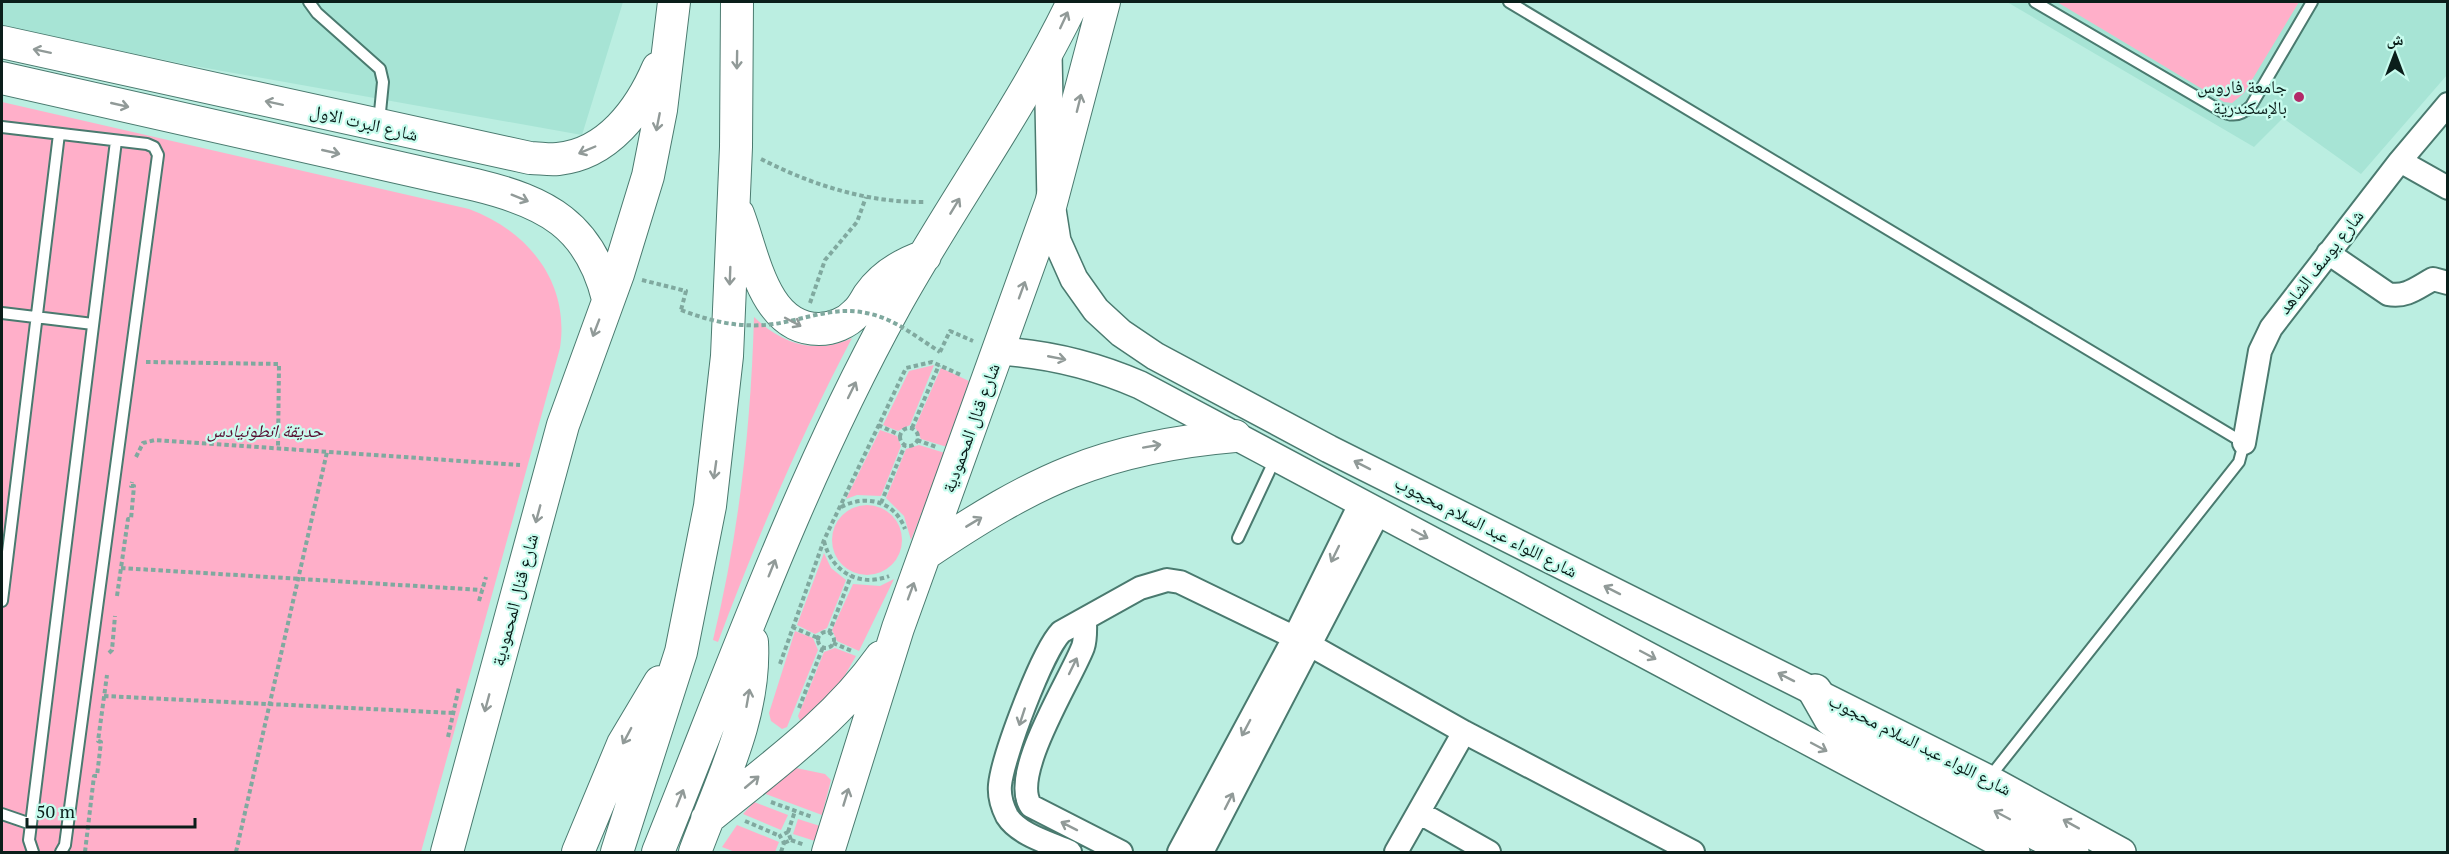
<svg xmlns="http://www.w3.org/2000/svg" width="2449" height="854" font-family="'PT Serif','Noto Naskh Arabic',serif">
<rect width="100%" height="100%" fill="#bbeee1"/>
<path fill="#a7e4d5" d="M2,2H623L582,135L189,65L2,26Z
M2007,2H2447V75L2361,174L2283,118L2254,147Z"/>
<path fill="#ffafc9" d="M2057,2H2299L2244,93L2232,103L2224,102Z
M2,102L469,209C528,231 570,282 560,348L421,852H2Z
M754,317C782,344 816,355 852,338C800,437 757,538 718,642L713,640C739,534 751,426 754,317Z
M934,365L910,425L898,431L883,425L909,371Z
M941,368L969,381L947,447L921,439L915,427Z
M880,430L897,436L901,446L881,496L857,495L846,499Z
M919,445L945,453L911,540L904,516L886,498L906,449Z
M832 540a35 35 0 1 1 70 0a35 35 0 1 1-70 0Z
M824,553L831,568L846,580L827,628L815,634L797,625Z
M894,579L859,651L837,641L832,630L853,584L880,586Z
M795,631L813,638L818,650L787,727L782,729L771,721L769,713Z
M835,648L856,656L837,689L801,723L798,716L824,652Z
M796,768L825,774L831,780L822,815L763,793L791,769Z
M754,802L788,815L781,830L743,814Z
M798,819L820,826L815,841L793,834Z
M737,825L779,842L775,852H735L722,847Z"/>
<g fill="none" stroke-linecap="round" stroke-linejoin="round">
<defs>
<path id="service" d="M309,2L317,13L380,69L383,82L379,122
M1509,2L2244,443L2239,462L1989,778
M2035,2L2221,111C2232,117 2242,115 2251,106L2312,2
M2,127L147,144L154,147L158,155L65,845L61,852
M2,313L93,324
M1238,538L1276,457
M2,601L59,134
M2,814L31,824
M33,852L29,840L116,141"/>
<path id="minor" d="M2400,161L2448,188
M2328,253L2388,294C2406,298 2418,287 2433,279L2448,283
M2244,443L2260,351L2271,328L2400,161L2448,104
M1085,619C1085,629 1086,638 1083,647C1070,681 1009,775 1031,806L1121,852
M1420,813L1489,852
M1070,852C1050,843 1019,835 1007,816C1002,806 999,795 1000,785C1003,756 1042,652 1061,632L1140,588L1167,580L1180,582L1310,645L1464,732L1693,852
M1179,852L1294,638L1361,502
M1202,852L1379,512
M1396,852L1464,732"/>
<path id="tertiary" d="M1048,53L1051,203L1057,241L1074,279L1096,310L1121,333L1155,356L1329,449L1989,779L2122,852
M999,351C1049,354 1094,365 1140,385L2016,852"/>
<path id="secondary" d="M2,42L530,158C539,158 549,160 558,159C608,154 640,110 658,68
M2,78L476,185C546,202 590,225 608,299
M738,214C754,256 764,329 819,329C832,329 847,323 856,313C862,308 865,301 869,295C883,275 902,264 925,256
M925,554C1033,481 1103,447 1235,436
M707,819C768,769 835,722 881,657
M447,852L563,425L618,274L648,176L661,110L674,2
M578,852L623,744L660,682
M617,852L681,652L710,506L727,356L736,147L737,2
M658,852C732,669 799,480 895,306C952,203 1022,108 1073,2
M695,852C720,784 756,716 752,642
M828,852L898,628L1051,203L1104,2"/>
<path id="trunk" d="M1815,691L1831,719L1851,734L2072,852"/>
</defs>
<use href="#service" stroke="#4a7a6f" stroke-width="14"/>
<use href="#minor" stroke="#4a7a6f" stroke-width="26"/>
<use href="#tertiary" stroke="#4a7a6f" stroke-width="30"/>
<use href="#secondary" stroke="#4a7a6f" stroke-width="34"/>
<use href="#trunk" stroke="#4a7a6f" stroke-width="36"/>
<path stroke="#80a99f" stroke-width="4" stroke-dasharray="4.5 3" stroke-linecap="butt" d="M761,159C812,185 868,203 926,202
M642,280L686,291L681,310
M810,303L825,260L857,222L866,197
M940,352L950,331L973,341
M146,362L279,364L278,448
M878,425L900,435
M912,428L939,365
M900 437a9 9 0 1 1 18 0a9 9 0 1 1-18 0Z
M917,440L936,447
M136,457L143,443L155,440L520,465
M881,503L905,445
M841,507C866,494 895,501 905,529
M824,541C831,571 859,588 889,576
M121,568L482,590
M117,596L128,519H131L134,486H131L132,482
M479,601L486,577
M792,627L818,638
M818 640a8 8 0 1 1 16 0a8 8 0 1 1-16 0Z
M829,633L851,576
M833,643L852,651
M109,653L112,650L115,616
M780,664L824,540L906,368L932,362L961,375
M104,696L453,713
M799,708L823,647
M448,737L459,687
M771,802L812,817
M745,821L780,836
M788,832L795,811
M791,840L805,845
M85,852L94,776H97L101,742L98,741L107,675
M236,852L327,452
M781,852L784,843L780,836L788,832L791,840L784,843"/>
<use href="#service" stroke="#fff" stroke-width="10"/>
<use href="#minor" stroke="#fff" stroke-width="22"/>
<use href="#tertiary" stroke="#fff" stroke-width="27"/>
<use href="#secondary" stroke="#fff" stroke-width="32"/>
<use href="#trunk" stroke="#fff" stroke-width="33"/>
<path stroke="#80a99f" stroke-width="4" stroke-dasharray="4.5 3" stroke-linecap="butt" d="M681,310C715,323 748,330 785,322C815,316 839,306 871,314C896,320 918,338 940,352"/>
</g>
<defs><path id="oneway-shaft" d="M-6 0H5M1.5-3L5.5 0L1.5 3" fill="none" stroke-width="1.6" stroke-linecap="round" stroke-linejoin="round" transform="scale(1.5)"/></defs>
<g stroke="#919a98">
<use href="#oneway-shaft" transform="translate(1064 20) rotate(-65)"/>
<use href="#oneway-shaft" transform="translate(42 51) rotate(-168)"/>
<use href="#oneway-shaft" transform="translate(737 60) rotate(91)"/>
<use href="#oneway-shaft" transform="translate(274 103) rotate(-168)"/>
<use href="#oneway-shaft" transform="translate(1079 103) rotate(-76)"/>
<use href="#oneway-shaft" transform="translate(120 105) rotate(13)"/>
<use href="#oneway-shaft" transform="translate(658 122) rotate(101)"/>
<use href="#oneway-shaft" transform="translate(587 150) rotate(157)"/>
<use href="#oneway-shaft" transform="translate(331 152) rotate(13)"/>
<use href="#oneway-shaft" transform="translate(520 198) rotate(22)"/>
<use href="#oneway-shaft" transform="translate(955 206) rotate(-59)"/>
<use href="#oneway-shaft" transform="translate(730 276) rotate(92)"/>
<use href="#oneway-shaft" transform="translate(1022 290) rotate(-70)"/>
<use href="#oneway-shaft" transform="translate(793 322) rotate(28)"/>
<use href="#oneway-shaft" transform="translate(596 328) rotate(111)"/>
<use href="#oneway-shaft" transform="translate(1057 358) rotate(11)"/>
<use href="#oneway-shaft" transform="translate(852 390) rotate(-64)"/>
<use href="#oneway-shaft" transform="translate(1152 446) rotate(-10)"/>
<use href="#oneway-shaft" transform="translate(1362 465) rotate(-153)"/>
<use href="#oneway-shaft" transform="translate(715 470) rotate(98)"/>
<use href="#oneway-shaft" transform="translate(538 514) rotate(105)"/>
<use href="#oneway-shaft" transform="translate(974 522) rotate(-31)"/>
<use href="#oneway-shaft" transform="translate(1420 534) rotate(28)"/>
<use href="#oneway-shaft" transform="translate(1335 554) rotate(116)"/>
<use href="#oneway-shaft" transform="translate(772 568) rotate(-68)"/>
<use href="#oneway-shaft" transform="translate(1612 590) rotate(-153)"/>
<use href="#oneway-shaft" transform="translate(911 591) rotate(-70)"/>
<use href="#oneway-shaft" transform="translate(1648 655) rotate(28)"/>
<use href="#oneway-shaft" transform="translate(1073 666) rotate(-64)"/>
<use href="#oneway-shaft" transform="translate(1786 677) rotate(-153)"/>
<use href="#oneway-shaft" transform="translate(748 698) rotate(-80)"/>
<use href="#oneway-shaft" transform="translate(487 703) rotate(105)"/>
<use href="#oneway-shaft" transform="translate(1022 717) rotate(108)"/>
<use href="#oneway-shaft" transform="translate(1246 728) rotate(118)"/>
<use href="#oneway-shaft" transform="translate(627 736) rotate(118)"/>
<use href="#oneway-shaft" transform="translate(1819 747) rotate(28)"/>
<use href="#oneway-shaft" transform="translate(752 782) rotate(-40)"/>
<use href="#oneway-shaft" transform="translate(846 797) rotate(-73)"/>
<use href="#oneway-shaft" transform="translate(680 798) rotate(-68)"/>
<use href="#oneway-shaft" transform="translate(1229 801) rotate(-63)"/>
<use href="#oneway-shaft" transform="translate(2002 815) rotate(-152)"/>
<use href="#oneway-shaft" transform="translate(2071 824) rotate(-151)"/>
<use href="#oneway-shaft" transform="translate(1069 826) rotate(-153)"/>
</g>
<circle fill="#b32a69" stroke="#c8fcee" stroke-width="2" cx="2299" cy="97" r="6"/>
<g text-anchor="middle" stroke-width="4.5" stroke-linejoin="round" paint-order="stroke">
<g font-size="18" fill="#0a1e1a" stroke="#c8fcee" text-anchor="end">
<text x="2287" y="93">جامعة فاروس<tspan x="2287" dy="21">بالإسكندرية</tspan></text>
</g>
<g font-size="18" fill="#0a1e1a" stroke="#c8fcee">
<text transform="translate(364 123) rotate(13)" y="6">شارع البرت الاول</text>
<text transform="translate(2321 262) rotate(-52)" y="6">شارع يوسف الشاهد</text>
<text transform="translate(971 428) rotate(-70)" y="6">شارع قنال المحمودية</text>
<text transform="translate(1486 527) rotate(27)" y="6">شارع اللواء عبد السلام محجوب</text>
<text transform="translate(515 600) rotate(-75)" y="6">شارع قنال المحمودية</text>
<text transform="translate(1920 745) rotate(27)" y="6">شارع اللواء عبد السلام محجوب</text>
</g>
<g font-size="18" font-style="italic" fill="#570b2f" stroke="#c8fcee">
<text x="265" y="437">حديقة انطونيادس</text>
</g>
</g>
<rect width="2449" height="854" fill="none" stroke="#0a1e1a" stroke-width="6"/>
<g transform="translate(2395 54)" stroke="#c8fcee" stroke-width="4.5" paint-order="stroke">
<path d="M0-4.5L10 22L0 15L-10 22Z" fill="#0a1e1a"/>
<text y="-9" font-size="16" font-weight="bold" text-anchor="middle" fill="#0a1e1a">ش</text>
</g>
<path d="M27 818v9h168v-9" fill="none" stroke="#0a1e1a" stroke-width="3"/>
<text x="36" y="818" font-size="18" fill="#0a1e1a" stroke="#c8fcee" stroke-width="4.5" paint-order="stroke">50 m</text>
</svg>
